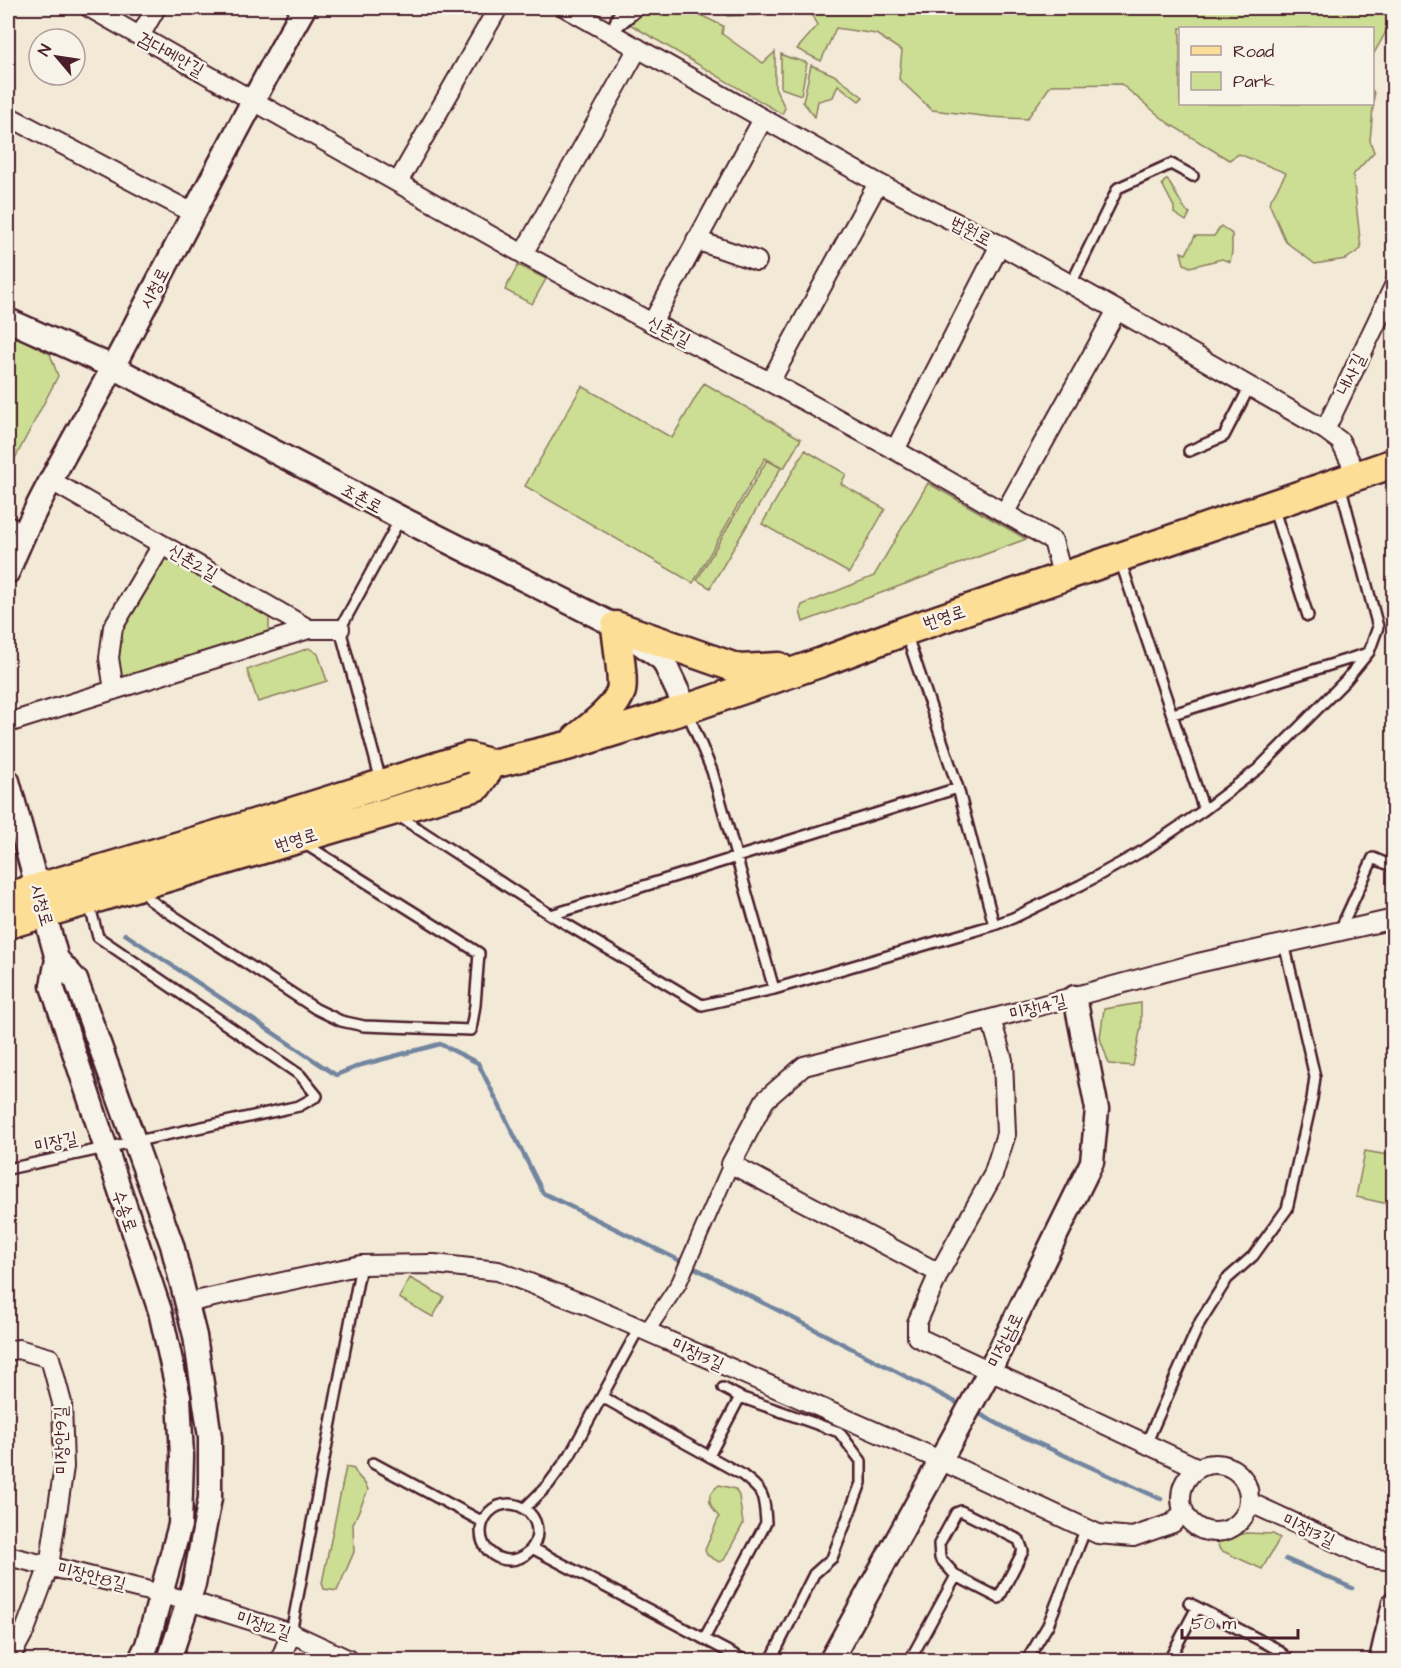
<svg xmlns="http://www.w3.org/2000/svg" width="1401" height="1668" font-family="'Architects Daughter','Poor Story',sans-serif">
<rect width="100%" height="100%" fill="#f2e9d7"/>
<filter id="ink" filterUnits="userSpaceOnUse"><feTurbulence type="fractalNoise" baseFrequency=".0167" numOctaves="2"/><feDisplacementMap in="SourceGraphic" scale="12" xChannelSelector="R" yChannelSelector="G"/><feConvolveMatrix kernelMatrix="1 2 1 2 8 2 1 2 1" color-interpolation-filters="sRGB"/></filter>
<g filter="url(#ink)">
<path fill="#ccde93" stroke="#8b7e5f" stroke-width="1.5" d="M658,8H686L723,26L722,34L763,63L775,52V87L785,108L782,114L628,23L638,14Z
M725,8H752L756,15L727,16Z
M805,8H1393V29L1387,30L1373,55L1372,28H1180V104H1372L1373,90L1374,96L1370,141L1374,152L1353,175L1361,249L1346,259L1315,264L1286,242L1269,203L1286,173L1239,154L1229,160L1168,123L1121,84L1051,85L1027,119L991,117L932,110L899,79L902,51L876,34L836,28L821,61L797,49L818,25L814,18Z
M781,54C789,59 798,59 807,63L801,95L781,88Z
M811,65L834,75L863,97L859,101L838,85L833,97L818,101L815,117L803,102Z
M1167,179L1186,211L1190,213L1186,221L1174,213V207L1162,184Z
M1221,226L1232,234V252L1230,262L1222,259L1190,267L1184,264L1181,252L1186,254L1195,236H1214Z
M518,265L546,279L532,304L505,290Z
M8,332L50,354L58,376L8,472Z
M704,383L801,439L784,468L765,458L693,583L525,486L582,386L672,438Z
M805,450L846,474L841,484L885,509L849,573L762,524Z
M767,460L781,468L710,588L697,580Z
M928,483L1026,539L803,622L800,611L802,605L874,576Z
M164,557L269,616V633L122,679L118,676V631Z
M309,648L318,654L327,681L258,702L247,670Z
M1141,1003V1027L1133,1066L1109,1064L1100,1038L1104,1009Z
M1365,1151L1393,1156V1205L1356,1197Z
M410,1278L444,1297L433,1317L399,1298Z
M346,1467L354,1469C357,1478 366,1481 368,1490L353,1524L354,1552L337,1591L324,1589L322,1583Z
M719,1485L735,1489L739,1496L743,1524L724,1560L719,1562L707,1555L705,1550L719,1517C708,1504 705,1496 719,1485Z
M1246,1533L1273,1534L1280,1538L1262,1569L1220,1550L1217,1542Z"/>
<g fill="none" stroke-linecap="round" stroke-linejoin="round">
<path stroke="#72859f" stroke-width="4.5" d="M125,934L336,1075L361,1065L440,1044L478,1063L543,1193L719,1280L963,1406
M976,1412L1013,1432L1161,1499
M1286,1559L1352,1588"/>
<defs>
<path id="service" d="M625,8L618,15L611,32L640,8
M1071,284L1118,188L1171,164L1193,176
M1189,451L1224,436L1250,386
M1273,507L1308,616
M8,521L25,530
M1120,560L1204,810
M906,633L958,788L994,925
M687,711L712,771L774,989
M1173,714L1368,653
M381,781L340,629L400,519
M397,815L551,915L702,1005L774,989L994,925L1013,918L1081,885L1146,849L1204,810L1258,769L1346,680L1369,652L1378,627L1340,484
M143,889L150,900L160,907L316,1009L341,1021L364,1026L471,1030L475,1005L479,953L305,844
M551,915L958,788
M1340,930L1373,858L1394,867
M8,1169L299,1106L317,1096L300,1075L98,937L89,903
M723,1388L740,1397L839,1432L861,1461V1483L832,1558L814,1574L771,1660
M602,1397L741,1474C764,1492 764,1493 766,1523L704,1639
M1146,1444L1200,1322L1227,1279L1253,1256L1287,1209L1312,1099L1315,1077L1284,943
M709,1456L740,1397
M373,1463L483,1522
M481 1532a28 28 0 1 1 56 0a28 28 0 1 1-56 0Z
M524,1509L548,1485L570,1455L639,1328
M532,1548L744,1660
M1189,1603L1275,1648L1289,1659L1288,1660
M291,1633L361,1265
M910,1660L956,1576L999,1598L1023,1551L1019,1540L961,1511L956,1513L939,1544L940,1558L956,1576
M1027,1660L1048,1625L1086,1528
M1169,1660L1197,1607"/>
<path id="pedestrian" d="M647,1331L679,1283L731,1164"/>
<path id="minor" d="M90,8L523,254L652,323L770,382L895,450L1053,541L1063,578
M566,8L878,183L1000,245L1117,310L1325,430L1340,441L1357,475
M140,36L156,8
M8,116L193,213
M398,182L498,8
M696,240L757,261
M523,254L638,48
M652,323L763,119
M770,382L878,183
M1325,430L1394,286
M895,450L1000,245
M50,480L309,629H340
M1005,512L1117,310
M114,690L109,658L113,627L162,545
M8,723L309,629
M991,1019L1003,1060L1006,1134L993,1175L939,1273L917,1323V1337L1198,1468
M939,1273L731,1164L765,1100L804,1066L991,1019L1198,963L1394,919
M186,1303L361,1265L434,1264L498,1271L589,1306L940,1460L1098,1534L1133,1537L1173,1523L1184,1511
M8,1351L18,1349L50,1358L62,1403L64,1467L49,1566L25,1630L9,1660
M1181 1498a34 34 0 1 1 68 0a34 34 0 1 1-68 0Z
M1249,1502L1370,1558L1394,1561
M8,1556L189,1601L291,1633L349,1660
M280,1660L291,1633"/>
<path id="tertiary" d="M8,320L113,367L401,518L616,626L663,660L686,709
M8,572C36,499 78,434 114,365C177,246 238,125 304,8
M8,781L57,959
M140,1660L147,1645L180,1525L182,1457L179,1397L160,1311L52,986L57,959L76,980L172,1245L195,1336L210,1437V1498L194,1584L169,1660
M831,1660L989,1372L1092,1162L1097,1109L1075,997
M1381,1660L1394,1603"/>
<path id="primary" d="M576,739C591,726 614,711 621,691C624,680 617,640 616,626L739,669L779,667
M8,897L267,820L468,757L492,764L567,746L686,709L822,662L905,631L1394,463
M8,924L477,786L492,764"/>
</defs>
<use href="#service" stroke="#4a1f2b" stroke-width="14"/>
<use href="#pedestrian" stroke="#4a1f2b" stroke-width="18"/>
<use href="#minor" stroke="#4a1f2b" stroke-width="22"/>
<use href="#tertiary" stroke="#4a1f2b" stroke-width="27"/>
<use href="#primary" stroke="#4a1f2b" stroke-width="33"/>
<use href="#service" stroke="#f7f3e8" stroke-width="9"/>
<use href="#pedestrian" stroke="#f7f3e8" stroke-width="14"/>
<use href="#minor" stroke="#f7f3e8" stroke-width="18"/>
<use href="#tertiary" stroke="#f7f3e8" stroke-width="22"/>
<use href="#primary" stroke="#fdde96" stroke-width="28"/>
</g>
</g>
<g text-anchor="middle" stroke-width="5" stroke-linejoin="round" paint-order="stroke">
<g font-size="18" fill="#4a1f2b" stroke="#f7f3e8">
<text transform="translate(171 54) rotate(29)" y="6">검다메안길</text>
<text transform="translate(971 231) rotate(27)" y="6">법원로</text>
<text transform="translate(154 288) rotate(-63)" y="6">시청로</text>
<text transform="translate(669 331) rotate(27)" y="6">신촌1길</text>
<text transform="translate(1351 374) rotate(-65)" y="6">내사길</text>
<text transform="translate(362 498) rotate(28)" y="6">조촌로</text>
<text transform="translate(193 562) rotate(30)" y="6">신촌2길</text>
<text transform="translate(944 617) rotate(-18)" y="6">번영로</text>
<text transform="translate(296 840) rotate(-17)" y="6">번영로</text>
<text transform="translate(42 905) rotate(74)" y="6">시청로</text>
<text transform="translate(1038 1007) rotate(-15)" y="6">미장14길</text>
<text transform="translate(56 1142) rotate(-12)" y="6">미장길</text>
<text transform="translate(125 1211) rotate(71)" y="6">수송로</text>
<text transform="translate(1005 1340) rotate(-64)" y="6">미장남로</text>
<text transform="translate(698 1354) rotate(24)" y="6">미장13길</text>
<text transform="translate(61 1440) rotate(-91)" y="6">미장안9길</text>
<text transform="translate(1309 1530) rotate(25)" y="6">미장13길</text>
<text transform="translate(92 1576) rotate(14)" y="6">미장안8길</text>
<text transform="translate(264 1625) rotate(18)" y="6">미장12길</text>
</g>
</g>
<rect width="1401" height="1668" fill="none" stroke="#f7f3e8" stroke-width="30"/>
<rect x="15" y="15" width="1371" height="1638" fill="none" stroke="#4a1f2b" stroke-width="2" filter="url(#ink)"/>
<rect x="1179" y="27" width="195" height="78" fill="#f7f3e8" stroke="#b29e9c" stroke-width="1.5"/>
<rect x="1191" y="46" width="30" height="9" fill="#fdde96" stroke="#b29e9c" stroke-width="1.5"/>
<text x="1233" y="57" font-size="18" fill="#4a1f2b">Road</text>
<rect x="1191" y="72" width="30" height="18" fill="#ccde93" stroke="#b29e9c" stroke-width="1.5"/>
<text x="1233" y="87" font-size="18" fill="#4a1f2b">Park</text>
<g transform="translate(57 57) rotate(299)"><circle r="28" fill="#f7f3e8" stroke="#b29e9c" stroke-width="1.5"/>
<path d="M0-4.5L10 22L0 15L-10 22Z" fill="#4a1f2b"/>
<text y="-9" font-size="16" font-weight="bold" text-anchor="middle" fill="#4a1f2b">N</text>
</g>
<path d="M1182 1629v9h116v-9" fill="none" stroke="#4a1f2b" stroke-width="3"/>
<text x="1191" y="1629" font-size="18" fill="#4a1f2b" stroke="#f7f3e8" stroke-width="4.5" paint-order="stroke">50 m</text>
</svg>
